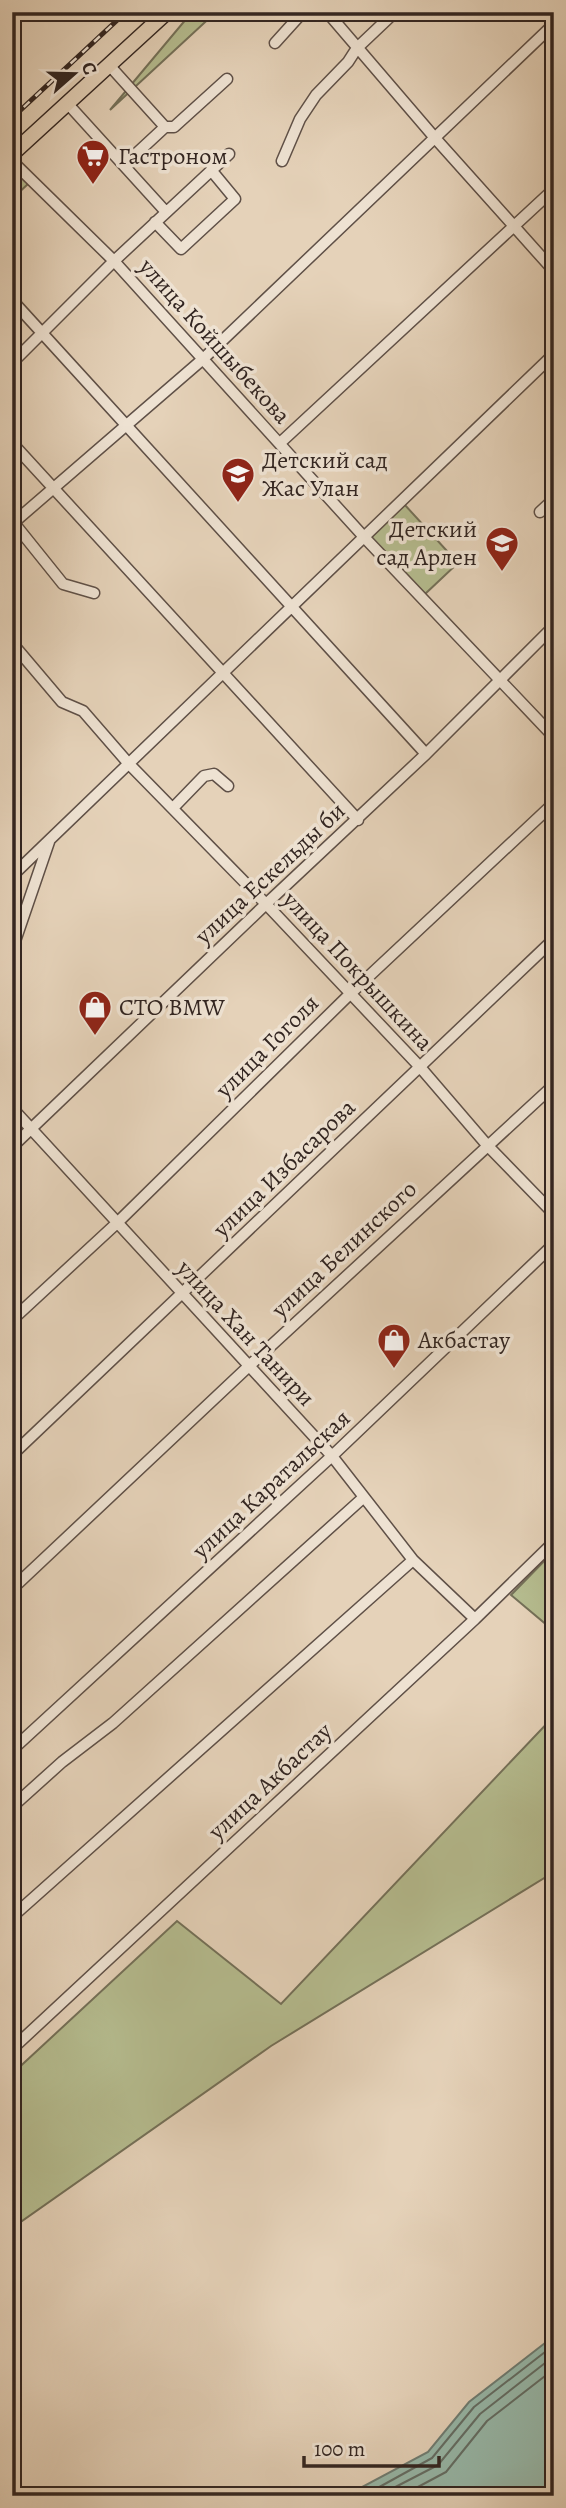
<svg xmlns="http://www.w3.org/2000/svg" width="566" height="2508" font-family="Alegreya,serif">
<rect width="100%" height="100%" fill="#e5d2b9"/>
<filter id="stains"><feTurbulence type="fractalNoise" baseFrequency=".00286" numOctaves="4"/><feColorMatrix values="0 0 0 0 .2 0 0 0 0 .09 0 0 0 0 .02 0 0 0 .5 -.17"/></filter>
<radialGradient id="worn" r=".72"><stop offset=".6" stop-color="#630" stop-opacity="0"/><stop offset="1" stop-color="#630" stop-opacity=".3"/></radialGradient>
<path fill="#b5bc8f" stroke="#747058" stroke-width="2" d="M192,12H216L110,110Z
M12,168L29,183L12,199Z
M404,504L458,563L425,594L370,538Z
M554,1551V1631L511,1595Z
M554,1716V1872L271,2046L12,2228V2074L177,1921L281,2004Z"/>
<path fill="#97b8a9" stroke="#6f7d73" stroke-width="2" d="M554,2336V2489L551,2496H354L362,2487L428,2452L469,2402Z"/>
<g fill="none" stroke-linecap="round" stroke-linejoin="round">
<path stroke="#646e65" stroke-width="2" d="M363,2496L432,2458L474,2407L554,2345
M378,2496L438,2465L480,2414L554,2356
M401,2496L446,2472L487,2421L554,2369"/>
<defs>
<path id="minor" d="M327,12L435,138L554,271
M275,43L303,12
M109,65L165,127L124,165
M67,103L166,212
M165,127H174L227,79
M12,161L114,261L364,537L554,737
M282,161L300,119L316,95L348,62L357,48L395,12
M155,222L181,249L235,199L211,170
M12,300L426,754
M12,363L114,261L229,154
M12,443L358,820
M280,443L554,189
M540,512L554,499
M14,523L63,584L94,593
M12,524L203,359L554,24
M12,643L62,702L83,711L129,764L266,904L420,1067L487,1145L554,1214
M173,808L204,776L214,774L228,786
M12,876L554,354
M12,950L49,842
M12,1108L332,1456L413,1560L475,1619
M12,1147L266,904L426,754L554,626
M12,1320L117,1223L351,993L554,803
M12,1455L554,939
M12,1589L249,1366L554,1085
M12,1750L332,1456L554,1244
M12,1807L62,1762L113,1723L364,1497
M12,1917L413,1560
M12,2049L475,1619L554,1542"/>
<path id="major" d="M12,154L167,12"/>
</defs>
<use href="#minor" stroke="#5f5047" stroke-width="13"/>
<use href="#major" stroke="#322521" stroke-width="17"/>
<use href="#minor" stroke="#eee2d2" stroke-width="10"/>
<use href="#major" stroke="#e5d2b9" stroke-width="14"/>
<defs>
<path id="rail" d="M12,118L126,12"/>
</defs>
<use href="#rail" stroke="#322521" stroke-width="5"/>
<use href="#rail" stroke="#eee2d2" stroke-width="2.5" stroke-dasharray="8" stroke-linecap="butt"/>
</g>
<defs>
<symbol id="supermarket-pin" viewBox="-11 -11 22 30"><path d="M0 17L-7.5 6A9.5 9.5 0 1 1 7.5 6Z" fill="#8f2418" stroke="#eee2d2"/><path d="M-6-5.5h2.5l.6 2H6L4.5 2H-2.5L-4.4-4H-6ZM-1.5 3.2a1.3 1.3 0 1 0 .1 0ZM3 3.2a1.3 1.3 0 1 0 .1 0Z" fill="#fff"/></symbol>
<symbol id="school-pin" viewBox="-11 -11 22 30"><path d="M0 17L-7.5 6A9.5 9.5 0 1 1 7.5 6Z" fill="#8f2418" stroke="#eee2d2"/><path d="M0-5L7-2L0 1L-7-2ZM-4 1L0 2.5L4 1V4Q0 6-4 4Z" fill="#fff"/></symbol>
<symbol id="shop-pin" viewBox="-11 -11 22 30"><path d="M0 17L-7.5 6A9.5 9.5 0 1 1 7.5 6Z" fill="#8f2418" stroke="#eee2d2"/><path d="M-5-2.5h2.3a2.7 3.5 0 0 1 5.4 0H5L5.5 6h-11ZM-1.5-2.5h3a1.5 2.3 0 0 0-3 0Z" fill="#fff"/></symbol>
</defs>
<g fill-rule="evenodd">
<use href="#supermarket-pin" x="74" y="137" width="38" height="52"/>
<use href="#school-pin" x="219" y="455" width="38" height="52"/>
<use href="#school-pin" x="483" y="524" width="38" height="52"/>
<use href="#shop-pin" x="76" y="988" width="38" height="52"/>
<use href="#shop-pin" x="375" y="1321" width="38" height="52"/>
</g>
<g text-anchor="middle" stroke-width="7" stroke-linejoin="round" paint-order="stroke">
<g font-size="24" fill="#322521" stroke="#eee2d2" text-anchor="start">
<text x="118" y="164">Гастроном</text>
<text x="262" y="468">Детский сад<tspan x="262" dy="28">Жас Улан</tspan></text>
<text x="477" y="537" text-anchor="end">Детский<tspan x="477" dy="28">сад Арлен</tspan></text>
<text x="119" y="1015">СТО BMW</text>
<text x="418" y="1348">Акбастау</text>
</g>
<g font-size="24" fill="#322521" stroke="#eee2d2">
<text transform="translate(215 341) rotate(48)" y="8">улица Койшыбекова</text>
<text transform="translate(270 873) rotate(-43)" y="8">улица Ескельды би</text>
<text transform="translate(358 971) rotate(47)" y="8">улица Покрышкина</text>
<text transform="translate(267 1046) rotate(-45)" y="8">улица Гоголя</text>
<text transform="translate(284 1168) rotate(-44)" y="8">улица Избасарова</text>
<text transform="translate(344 1249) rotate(-43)" y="8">улица Белинского</text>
<text transform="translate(246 1333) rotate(47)" y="8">улица Хан Танири</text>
<text transform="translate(271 1484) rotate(-43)" y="8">улица Каратальская</text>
<text transform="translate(270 1781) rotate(-43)" y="8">улица Акбастау</text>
</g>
</g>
<rect width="566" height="2508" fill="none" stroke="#e5d2b9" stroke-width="42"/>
<rect x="14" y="14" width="538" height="2480" fill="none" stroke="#322521" stroke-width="3.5"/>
<rect x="21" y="21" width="524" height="2466" fill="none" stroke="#322521" stroke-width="2"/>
<g transform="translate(74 74) rotate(70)" stroke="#eee2d2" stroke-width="5" paint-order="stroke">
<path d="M0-5L12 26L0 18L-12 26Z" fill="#322521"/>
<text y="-10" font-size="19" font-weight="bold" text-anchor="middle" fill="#322521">С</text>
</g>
<path d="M304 2456v10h135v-10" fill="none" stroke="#322521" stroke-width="3.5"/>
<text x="314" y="2456" font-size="21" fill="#322521" stroke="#eee2d2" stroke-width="5" paint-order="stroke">100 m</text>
<rect width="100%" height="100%" filter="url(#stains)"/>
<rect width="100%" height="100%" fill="url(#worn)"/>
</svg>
